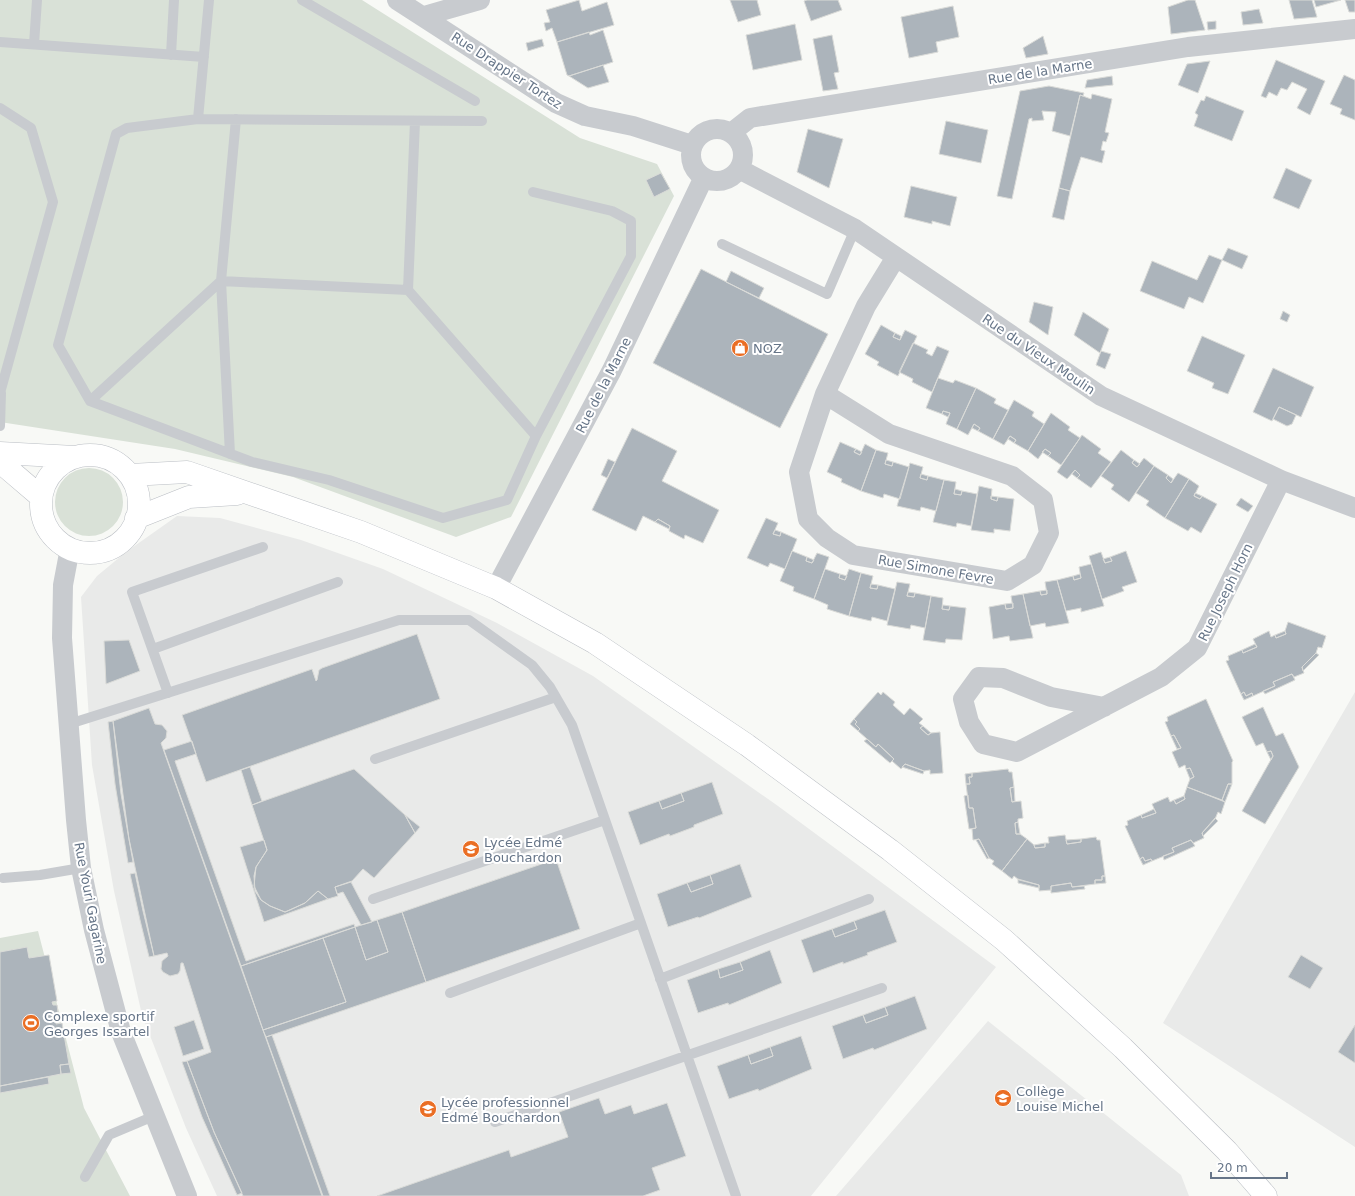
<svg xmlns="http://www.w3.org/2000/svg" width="1355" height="1196" font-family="'DejaVu Sans',sans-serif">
<rect width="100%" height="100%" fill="#f8f9f6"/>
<path fill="#e9eae9" d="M177,516L220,518L301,540L383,569L497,623L593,676L778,806L996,967L811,1196H217L186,1128L142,1015L114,891L92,765L81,597L97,576L126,552Z
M1355,692V1147L1163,1023Z
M988,1021L1181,1175L1189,1196H836Z"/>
<path fill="#d9e1d7" d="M0,0H362L580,138L657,164L674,196L511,517L456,537L293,477L175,449L0,422Z
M55 502a34 34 0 1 1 68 0a34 34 0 1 1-68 0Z
M38,931L84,1108L130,1196H0V938Z"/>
<path fill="#acb4bb" stroke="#dadbd8" d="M579,0L582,11L607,2L614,25L557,42L552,28L546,31L544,23L550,22L546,10Z
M730,0H757L761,15L738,22Z
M807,0H838L842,10L811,21L804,1Z
M1188,0H1195L1205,30L1171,34L1168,7Z
M1289,0H1312L1317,17L1294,19Z
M1314,0H1341L1316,7Z
M1345,0H1355V12H1349Z
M953,6L959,37L936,42L938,52L909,58L901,17Z
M1259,9L1263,23L1243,25L1241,12Z
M1216,21V29L1208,30L1207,22Z
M795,24L802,60L753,70L746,35Z
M603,30L613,62L569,76L567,75L557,42L589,32L590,35Z
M832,35L839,72L834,73L838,89L823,91L813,39Z
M1043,36L1048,54L1026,58L1023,48Z
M542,39L544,46L528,51L526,43Z
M1276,60L1325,81L1310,115L1297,108L1307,89L1292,82L1287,90L1281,88L1277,96L1269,92L1266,98L1261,96Z
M1210,61L1198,93L1178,85L1187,64Z
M603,65L609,82L588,88L569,76Z
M1344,75L1355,80V120L1340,114L1342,109L1330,104Z
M1112,76L1113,85L1085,88L1087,80Z
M1049,86L1084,93L1083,96L1080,95L1070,136L1052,131L1056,112L1042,111L1044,120L1032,121V118L1029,119L1012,199L997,196L1020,91Z
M1092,94L1112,99L1105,132L1109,133L1106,142L1103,141L1101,150L1105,151L1102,163L1081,157L1070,191L1059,188L1080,95L1091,99Z
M1206,96L1244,111L1232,141L1194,126L1198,115L1195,113L1201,100L1204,101Z
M946,121L988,130L981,163L939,154Z
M808,129L843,139L829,188L797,172Z
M1286,168L1312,180L1299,209L1273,198Z
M661,173L670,189L654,197L646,180Z
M911,186L957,197L950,226L932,221V224L904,217Z
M1059,188L1070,191L1064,220L1052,217Z
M1228,248L1248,256L1242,269L1222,260Z
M1209,255L1222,260L1203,303L1189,297L1184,309L1140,291L1152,261L1197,280Z
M701,269L828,334L780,428L653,363Z
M731,271L764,288L759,298L726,282Z
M1034,302L1053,307L1048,335L1029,322Z
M1283,311L1290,315L1287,322L1280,319Z
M1083,312L1109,329L1100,353L1074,335Z
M881,325L895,333L893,337L900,340L905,330L917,336L898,376L877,365L879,362L865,354Z
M895,333L901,336L900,340L893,337Z
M1202,336L1245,355L1228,394L1212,388L1214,383L1187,371Z
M913,343L928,350L926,353L932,356L937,346L949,351L932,392L912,382L913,379L899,372Z
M1101,351L1111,354L1105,369L1096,365Z
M1273,368L1314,387L1301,417L1279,407L1272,421L1253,412Z
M938,378L953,383L955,380L976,388L957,429L946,424L950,413L943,411L942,414L926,408Z
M976,388L996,399L994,403L1008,410L993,439L978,431L980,428L974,424L968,435L957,429Z
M1014,400L1034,412L1032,416L1044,424L1028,451L1014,443L1016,440L1010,436L1004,445L993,439Z
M1279,407L1296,415L1292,424L1287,426L1273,419Z
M943,411L950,413L948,417L942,414Z
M1051,413L1070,427L1068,430L1080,438L1061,465L1048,456L1051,453L1045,449L1038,459L1028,451Z
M974,424L980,428L978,431L972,428Z
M632,428L677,451L662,481L719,510L703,543L685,535L684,539L669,531L670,526L658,519L655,522L643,516L636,531L592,510Z
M1082,435L1101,449L1098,453L1111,462L1091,488L1077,478L1080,475L1075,470L1067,479L1057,472Z
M1010,436L1016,440L1014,443L1008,439Z
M840,442L856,449L854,452L860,455L865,444L876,450L861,491L841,482L842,479L827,472Z
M856,449L862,452L860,455L854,452Z
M1045,449L1051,453L1048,456L1042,452Z
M876,450L888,453L885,464L892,466L893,462L909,467L900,499L884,494L883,498L861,491Z
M1121,450L1134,460L1132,463L1137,467L1144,458L1154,466L1129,502L1111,489L1114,485L1101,476Z
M608,459L615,462L607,478L601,475Z
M886,460L893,462L892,466L885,464Z
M1134,460L1140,464L1137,467L1132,463Z
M910,463L923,467L920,478L927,480L928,476L944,480L936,511L921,507L920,511L897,506Z
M1154,466L1168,475L1166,478L1171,483L1178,473L1189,479L1165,518L1146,505L1149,501L1136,493Z
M1075,470L1080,475L1077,478L1072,474Z
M921,474L928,476L927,480L920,478Z
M1168,475L1173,479L1171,483L1166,478Z
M1189,479L1199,486L1194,496L1200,499L1202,496L1217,504L1201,533L1191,527L1188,531L1165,518Z
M944,480L956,482L954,494L961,495L962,491L977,494L971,526L957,523L956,527L933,522Z
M979,486L992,489L991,499L997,501L998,497L1014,499L1010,531L994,529V533L971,530Z
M955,489L962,491L961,495L954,494Z
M1195,493L1202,496L1200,499L1194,496Z
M991,496L998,497L997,501L991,499Z
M1241,498L1253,506L1248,512L1236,505Z
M766,518L778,523L773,534L780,536L781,532L797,539L785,569L770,563L768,567L747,558Z
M658,519L670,526L669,529L655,522Z
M775,530L781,532L780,536L773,534Z
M792,551L807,557L806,561L812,563L817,553L829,557L814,599L793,591L794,587L780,581Z
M1126,551L1137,582L1122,587L1124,591L1102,599L1089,556L1101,552L1105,563L1112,561L1110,557Z
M807,557L814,560L812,563L806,561Z
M1110,557L1112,561L1105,563L1103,559Z
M1091,564L1104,606L1081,612V608L1066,611L1057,580L1073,576L1074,580L1081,578L1079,567Z
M825,569L840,574L839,578L845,580L849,569L861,573L849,616L827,609L828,605L814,599Z
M861,573L873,576L870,588L877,589L878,585L895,589L887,621L872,617L871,621L849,616Z
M840,574L847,576L845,580L839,578Z
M1080,574L1081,578L1074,580L1073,576Z
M1057,580L1069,623L1046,627L1045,623L1030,626L1023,594L1040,591L1041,595L1047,594L1045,582Z
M897,582L910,584L907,596L914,597L915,593L931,596L925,628L911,625L910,629L887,625Z
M871,584L878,585L877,589L870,588Z
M1047,590V594L1041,595L1040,591Z
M908,592L915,593L914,597L907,596Z
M1023,594L1033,638L1010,641L1009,636L993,639L989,607L1005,604L1006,609L1013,608L1011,596Z
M931,596L943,598L942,609L949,610L950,606L966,608L962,640L946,639L945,643L923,640Z
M1013,603V608L1006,609L1005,604Z
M943,605L950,606L949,610L942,609Z
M1288,622L1326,636L1322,648L1318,647L1316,653L1302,667L1304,673L1294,677L1292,674L1273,682L1275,686L1253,696L1252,693L1246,696L1244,692L1241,694L1226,661L1229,660L1228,656L1242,650L1243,653L1257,647L1253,639L1269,631L1271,637L1275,635L1276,638L1286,634L1285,631Z
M1285,631L1286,634L1276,638L1275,635Z
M417,634L440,699L206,782L182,715L312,669L316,681L317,680L319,670L322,668Z
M129,640L140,671L106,684L104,641Z
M1255,644L1257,647L1243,653L1242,650Z
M1316,653L1319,655L1303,671L1302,667Z
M1292,674L1295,680L1265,694L1263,691L1275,686L1273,682Z
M878,692L881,695L883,692L895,702L893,705L904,715L910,708L923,719L919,723L923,726L920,728L928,735L931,733L940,732L943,773L930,774V770L924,771L905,764L901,769L892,761L894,759L878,744L876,747L858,731L860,729L855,724L857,722L854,719Z
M1244,692L1246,696L1252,693L1253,696L1244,700L1241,694Z
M1206,699L1233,761L1232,762V784H1228L1222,800L1187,787L1190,779L1194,777L1190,768L1186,769L1185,765L1179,768L1172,752L1181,748L1174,735L1171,736L1165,722L1168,721L1167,717Z
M1263,707L1276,736L1283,733L1299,767L1265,824L1242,811L1273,756L1271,751L1267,752L1263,743L1256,746L1242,717Z
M149,708L155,724L162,725L167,731L166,738L161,743L322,1196H243L214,1132L187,1061L211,1052L183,963H181L180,971L178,974L170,976L163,972L161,969L162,961L168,956L167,953L154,956L129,839L113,721Z
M854,719L857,722L855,724L860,729L858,731L850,724Z
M113,721L121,794L133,862L128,863L115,784L108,722Z
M923,726L931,733L928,735L920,728Z
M1174,735L1181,748L1177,749L1171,736Z
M867,739L876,747L878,744L894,759L890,763L864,741Z
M192,741L196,754L175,761L246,961L354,924L355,927L241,966L164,750Z
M1271,751L1273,756L1271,760L1267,752Z
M905,764L924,771L923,774L902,767Z
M250,767L262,801L252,805L241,770Z
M1190,768L1194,777L1190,779L1186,769Z
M354,769L405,815L415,833L374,878L363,869L352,881L335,887L338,896L328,899L318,891L305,903L290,910L285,912L270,906L261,900L254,886L256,867L267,850L252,805Z
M1008,769L1009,772H1012L1014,787L1010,788L1012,802L1021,801L1023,818L1018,819V822L1015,823L1016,834H1020L1027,839L1002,871L992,864L994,861L989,858L979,839L973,840L972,829L976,828L973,808H969L966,784H970L969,777H972V773Z
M972,773V777H969L970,784H966L965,774Z
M712,782L723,814L694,825V827L670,836L669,834L640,845L628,812L659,801L662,809L684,801L681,793Z
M1228,784H1232L1225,802L1222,800Z
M1014,787L1015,801L1012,802L1010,788Z
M1187,787L1225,802L1221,814L1218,812L1215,819L1202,833L1204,838L1193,843L1191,840L1172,848L1174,852L1152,861L1151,859L1145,861L1143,857L1140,859L1125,826L1128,825L1127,821L1141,815L1142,818L1156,813L1152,804L1168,797L1170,802L1174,800L1176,804L1185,799L1184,796Z
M681,793L684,801L662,809L659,801Z
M968,795L969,808H973L976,828L969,829L964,796Z
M1184,796L1185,799L1176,804L1174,800Z
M1154,809L1156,813L1142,818L1141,815Z
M405,815L420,827L415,833Z
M1215,818L1218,821L1203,836L1202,833Z
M1018,822L1020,834H1016L1015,823Z
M1065,835L1067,844L1081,842V839L1096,837L1097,840H1100L1105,876H1102V880H1095V884L1072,887L1071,883L1051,886V890L1039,891V885L1019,880L1014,876L1012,879L1002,871L1027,839L1034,845L1035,848L1045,847V843H1049L1048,837Z
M979,839L989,858L987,859L976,840Z
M1081,839V842L1067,844L1066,840Z
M264,840L267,850L256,867L254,876L255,891L261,900L270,906L285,912L305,903L318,891L328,899L264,922L240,847Z
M1191,840L1195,846L1164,860L1163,856L1174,852L1172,848Z
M1045,843V847L1035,848L1034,845Z
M1143,857L1145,861L1151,859L1152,861L1143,865L1140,859Z
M556,859L580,929L426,982L402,912Z
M740,864L752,897L699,918L698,917L668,927L657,894L687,883L691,892L713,884L710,875Z
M135,873L143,911L154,956L149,957L140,920L130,874Z
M710,875L713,884L691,892L687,883Z
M1102,876H1105L1106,883L1095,884V880H1102Z
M1018,879L1039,885V888L1018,883Z
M351,882L372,922L361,925L343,892L337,894L335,887Z
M1071,883L1072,887L1084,886L1085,889L1051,893V886Z
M885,910L897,942L867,953L868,955L843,964V962L813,973L801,940L832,929L835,937L857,929L854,921Z
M402,912L426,982L266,1037L263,1030L346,1002L323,938L355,927L366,960L388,952L377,920Z
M377,920L388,952L366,960L355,927Z
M854,921L857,929L835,937L832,929Z
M323,938L346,1002L263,1030L241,966Z
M27,947L29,958L49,955L57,1001L52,1002L53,1005H57L59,1020H56V1024L62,1023L69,1064L60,1065L61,1074L0,1086V952Z
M770,950L782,983L729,1005L728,1003L698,1013L687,980L718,969L720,978L743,970L740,962Z
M1301,955L1323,968L1310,989L1288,977Z
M740,962L743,970L720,978L718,969Z
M915,996L927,1029L874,1050L873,1048L843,1059L832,1026L863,1015L866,1023L888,1015L885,1007Z
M885,1007L888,1015L866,1023L863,1015Z
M194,1020L204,1049L183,1056L174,1027Z
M1355,1025V1063L1338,1052Z
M272,1035L330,1196H323L266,1037Z
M801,1036L812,1069L759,1091L758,1089L729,1099L717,1066L748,1055L751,1064L773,1056L770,1047Z
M770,1047L773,1056L751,1064L748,1055Z
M187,1061L214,1132L242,1193L237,1195L202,1117L182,1062Z
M69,1064L71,1073L61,1074L60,1065Z
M48,1077L49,1084L0,1093V1086Z
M599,1098L605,1114L631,1105L634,1114L667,1103L686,1156L652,1168L660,1190L643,1196H377L509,1150L511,1157L568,1137L559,1112Z"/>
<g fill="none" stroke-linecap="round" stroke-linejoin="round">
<defs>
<path id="secondary" d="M0,453L75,457
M41 504a49 49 0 1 1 98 0a49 49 0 1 1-98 0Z
M0,462L41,497
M130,475L187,472L361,532L496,588L595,643L747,745L890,850L1004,940L1123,1048L1227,1151L1266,1196
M136,518L189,497L237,494"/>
</defs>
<use href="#secondary" stroke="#babec4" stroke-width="23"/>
<path stroke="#c8cbcf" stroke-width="10" d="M209,0L198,119L482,121
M302,0L475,101
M0,42L204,57
M34,44L37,0
M171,55L174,0
M0,108L31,128L53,202L0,393
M198,119L127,128L116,134L58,345L90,401L252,462L329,480L443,518L507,500L536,436L408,290L415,121
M533,192L612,211L631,221V256L536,436
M722,244L827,294L855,229
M90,401L221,281L408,290
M0,426L1,393
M230,454L221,281L236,119
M153,649L338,582
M168,693L132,592L263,547
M69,724L399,620H469L532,665L550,687L572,725L736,1196
M375,759L556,697
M3,878L40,875L81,868
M373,899L605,820
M660,979L869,899
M450,993L641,923
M495,1122L882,988
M85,1177L109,1135L154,1116"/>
<path stroke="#c8cbcf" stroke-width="20" d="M397,0L556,103L585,116L633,126L692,145
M424,16L480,0
M691 155a26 26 0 1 1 52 0a26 26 0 1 1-52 0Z
M731,133L750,118L1188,47L1355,29
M739,169L855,229L1101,396L1281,480L1355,508
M825,394L889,434L1012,476L1043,500L1049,533L1033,565L1007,581L853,555L827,538L808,519L799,472L825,394L866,306L896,257
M70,548L63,585L62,638L76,820L81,868L94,930L121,1032L187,1196
M496,588L612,370L703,179
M1104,707L1051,697L1003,678L979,677L963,699L969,722L983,744L1017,752L1161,677L1197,648L1281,480"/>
<use href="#secondary" stroke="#fff" stroke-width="22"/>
</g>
<defs>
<symbol id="shop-disc" viewBox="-11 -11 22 22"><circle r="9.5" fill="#ea6e24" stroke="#fff"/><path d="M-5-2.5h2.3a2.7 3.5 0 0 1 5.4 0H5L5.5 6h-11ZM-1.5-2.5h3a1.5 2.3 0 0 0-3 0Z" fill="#fff"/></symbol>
<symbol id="school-disc" viewBox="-11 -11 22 22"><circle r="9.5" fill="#ea6e24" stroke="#fff"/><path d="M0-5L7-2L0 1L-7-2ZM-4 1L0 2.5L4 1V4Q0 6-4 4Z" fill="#fff"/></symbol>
<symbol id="stadium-disc" viewBox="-11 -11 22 22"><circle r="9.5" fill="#ea6e24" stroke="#fff"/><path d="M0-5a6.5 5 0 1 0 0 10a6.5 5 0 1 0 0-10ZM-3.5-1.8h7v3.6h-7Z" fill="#fff"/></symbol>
</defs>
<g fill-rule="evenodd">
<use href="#shop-disc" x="730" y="338" width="20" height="20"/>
<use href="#school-disc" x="461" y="839" width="20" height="20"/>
<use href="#stadium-disc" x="21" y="1013" width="20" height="20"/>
<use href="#school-disc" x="993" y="1088" width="20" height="20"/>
<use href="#school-disc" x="418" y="1099" width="20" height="20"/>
</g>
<g text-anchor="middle" stroke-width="4" stroke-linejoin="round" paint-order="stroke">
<g font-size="13" fill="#667588" stroke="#fff">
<text transform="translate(507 70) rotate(33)" y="5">Rue Drappier Tortez</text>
<text transform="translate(1040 71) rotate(-9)" y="5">Rue de la Marne</text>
<text transform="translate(1039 354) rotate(34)" y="5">Rue du Vieux Moulin</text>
<text transform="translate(603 385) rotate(-63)" y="5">Rue de la Marne</text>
<text transform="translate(936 569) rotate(10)" y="5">Rue Simone Fevre</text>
<text transform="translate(1225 592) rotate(-64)" y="5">Rue Joseph Horn</text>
<text transform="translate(91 903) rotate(79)" y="5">Rue Youri Gagarine</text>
</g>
<g font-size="13" fill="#667588" stroke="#fff" text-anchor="start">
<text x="753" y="353">NOZ</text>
<text x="484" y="847">Lycée Edmé<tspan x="484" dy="15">Bouchardon</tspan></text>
<text x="44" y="1021">Complexe sportif<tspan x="44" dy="15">Georges Issartel</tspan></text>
<text x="1016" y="1096">Collège<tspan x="1016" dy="15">Louise Michel</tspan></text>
<text x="441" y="1107">Lycée professionnel<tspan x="441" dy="15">Edmé Bouchardon</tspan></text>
</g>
</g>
<path d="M1211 1172v6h76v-6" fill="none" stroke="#667588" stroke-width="2"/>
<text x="1217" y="1172" font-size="12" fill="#667588" stroke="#ffffff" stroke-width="3" paint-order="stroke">20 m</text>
</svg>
